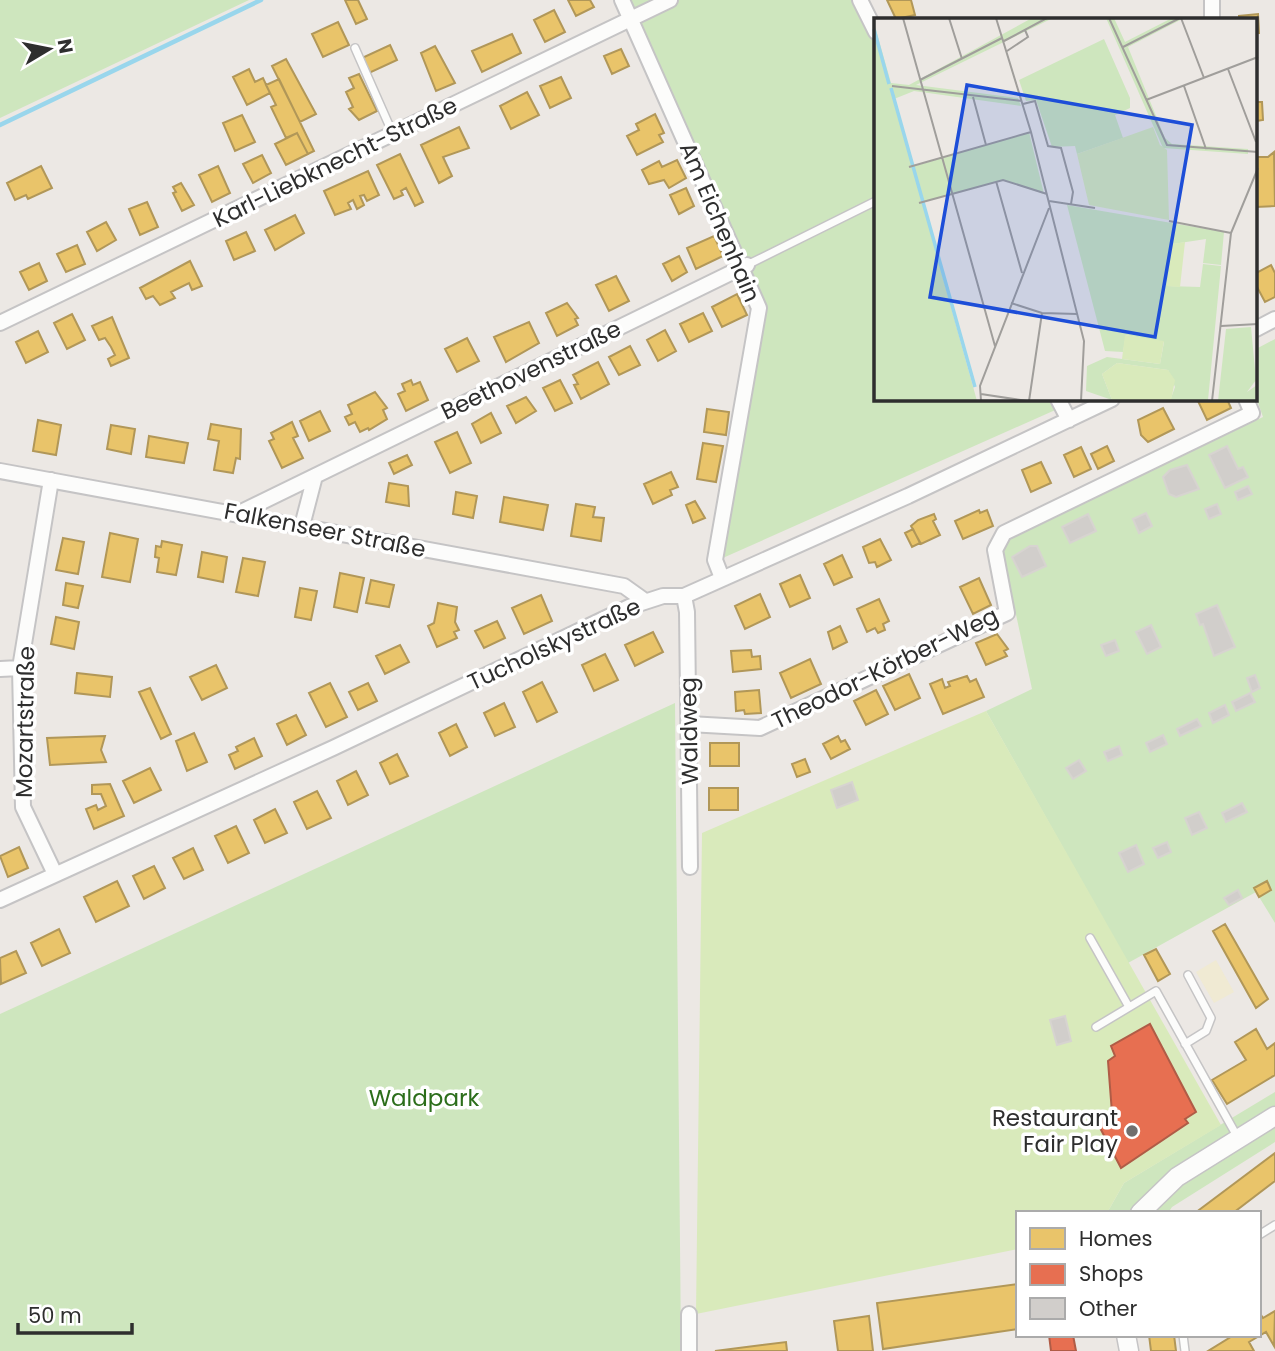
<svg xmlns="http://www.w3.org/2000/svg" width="1275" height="1351" font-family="Poppins,sans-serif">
<rect width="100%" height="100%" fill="#ece8e4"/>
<path fill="#cee6be" d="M0,0H249L0,118Z
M623,0H860L876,32V399H1058L1062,407L716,561L759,306L753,278Z
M1275,339V923L1256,892L1128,963L986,711L1032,689L1003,554L1009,539L1263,417L1256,397V349Z
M675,703L681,1351H0V1014Z
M1275,1092V1142L1172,1207L1168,1213H1107L1124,1183Z"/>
<path fill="#f0ead3" d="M1216,960L1234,992L1214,1003L1196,972Z"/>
<path fill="#d9eabb" d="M986,711L1221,1125L1124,1183L1107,1213H1018V1249L696,1314L702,833Z"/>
<path fill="#e9c46a" stroke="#b19758" stroke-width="2" d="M345,0H358L367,19L356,24Z
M568,0H590L594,7L576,16Z
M887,0H911L915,15L896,19Z
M554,10L565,32L545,42L534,20Z
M1258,14L1259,33H1256V19H1239V16Z
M338,22L349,45L323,57L312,34Z
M512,34L521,53L482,72L472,51Z
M390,45L397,60L369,73L362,58Z
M435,46L455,83L436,91L421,53Z
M621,49L629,66L612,74L604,56Z
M286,59L316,114L300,122L272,66Z
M249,69L255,82L263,78L270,93L247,105L233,77Z
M359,74L377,111L359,120L349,109L353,107L346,92L354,88L349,78Z
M561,77L571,98L550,108L540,86Z
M279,79L314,151L308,154L297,133L286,138L271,107L276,105L266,85Z
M527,92L539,115L511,129L500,106Z
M1256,102H1262L1263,120L1256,121Z
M655,114L664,133L659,135L663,142L637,155L627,136L639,130L636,124Z
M242,115L255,142L235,151L223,123Z
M459,127L469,148L443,157L452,176L439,183L421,145Z
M297,133L308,154L286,165L275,144Z
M1274,152L1275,206L1256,207V157H1268Z
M400,154L423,202L415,206L406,188L401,191L403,195L394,199L377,165Z
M262,155L271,173L253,183L243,164Z
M677,160L686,178L669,188L664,180L649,184L642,170L659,161L662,167Z
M41,166L52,188L28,199L26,195L15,200L7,183Z
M218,166L230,193L212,202L199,175Z
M368,171L379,195L367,201L364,195L360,196L364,205L357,209L353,200L348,203L351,209L335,215L324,191Z
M181,183L194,205L182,211L173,193L176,192L173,187Z
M686,188L694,206L679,214L670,195Z
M147,202L158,227L140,235L129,209Z
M295,215L304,233L275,250L265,230Z
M106,222L116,240L97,251L87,232Z
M246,232L255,251L234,260L226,241Z
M714,236L723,256L696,269L687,248Z
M77,245L85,264L66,272L57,254Z
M679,256L687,272L672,281L663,264Z
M190,261L202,286L192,290L189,283L171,292L175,298L160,305L153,296L146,299L140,288Z
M39,263L47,281L29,290L20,272Z
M1271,265L1275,273V297L1265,302L1256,285V273Z
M616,276L629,301L609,311L596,285Z
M737,294L747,315L722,327L712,307Z
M567,303L578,318L575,319L578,325L557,336L546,313Z
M703,313L712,331L689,342L680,324Z
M72,314L85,340L67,349L54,323Z
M112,317L129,358L111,366L108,359L115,355L111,347L105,338L99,340L92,326Z
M529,322L539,343L506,362L494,337Z
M665,330L676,351L658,361L647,340Z
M38,331L48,352L26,363L16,342Z
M467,338L479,361L457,372L445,349Z
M630,346L640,365L619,375L609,357Z
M598,362L609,384L581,399L574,385L578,384L573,375Z
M411,380L413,385L420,382L428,400L406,411L398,394L405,391L402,384Z
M560,380L572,403L555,411L543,388Z
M375,392L387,408L383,410L387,419L369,430L368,428L360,432L355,422L349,425L345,417L352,414L348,405Z
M526,397L536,411L516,423L507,406Z
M1203,399H1227L1231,408L1207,420L1198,401Z
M1163,408L1174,429L1148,442L1141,435L1138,420Z
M707,409L729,412L726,435L704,432Z
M320,411L330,431L309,441L300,421Z
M491,413L501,433L481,443L472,424Z
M38,420L61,425L56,455L33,451Z
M292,422L298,436L293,438L303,458L282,468L269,441L274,439L271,433Z
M211,424L241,429L240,459L236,458L233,473L214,470L219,441L208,439Z
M111,425L135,429L131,454L107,449Z
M457,432L471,463L450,473L435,442Z
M149,436L188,443L184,463L146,457Z
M703,443L723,446L716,482L697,479Z
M1107,446L1114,461L1098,469L1091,454Z
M1081,447L1091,469L1074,477L1064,455Z
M407,455L412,465L394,474L389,463Z
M1041,462L1051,483L1031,492L1022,470Z
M671,472L678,487L670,490L672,495L653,504L644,484Z
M389,483L408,486L409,506L386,502Z
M456,492L477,496L473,518L453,514Z
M504,497L548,505L543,530L500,522Z
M695,501L705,518L693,523L686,505Z
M576,504L595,507L593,517L604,518L601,541L571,536Z
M979,510L980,513L987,510L993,526L963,539L955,521Z
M934,514L936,519L933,521L940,535L921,544L911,526L918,520Z
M913,529L920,543L912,547L905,533Z
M110,533L138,539L130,582L102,577Z
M63,538L84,542L78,574L56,570Z
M880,539L891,560L877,567L875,562L869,563L863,547Z
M162,541L182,545L176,575L157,572L159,558L155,557L156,546L161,547Z
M202,552L227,557L223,582L198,577Z
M842,555L852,577L834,585L824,564Z
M243,558L265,562L258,596L236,592Z
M340,573L364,578L357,612L334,607Z
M800,575L810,598L790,607L780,584Z
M979,578L991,605L973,614L960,587Z
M371,580L394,585L389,607L366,603Z
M66,583L83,586L78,608L63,605Z
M300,588L317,591L311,620L295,617Z
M760,594L770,617L745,629L735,606Z
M541,595L552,621L524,634L512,608Z
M879,599L889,621L883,624L885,630L878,633L875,628L867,632L857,609Z
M438,603L457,607L455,622L459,630L454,632L457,638L437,647L428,626L434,623Z
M56,617L79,622L74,649L51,644Z
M497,621L505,638L484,648L475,631Z
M840,626L847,642L833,649L828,632Z
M653,632L663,652L635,666L625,645Z
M997,634L1008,649L1004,651L1007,656L986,665L976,643Z
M400,645L409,662L385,674L376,656Z
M751,650L752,657L760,656L761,669L733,672L731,651Z
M605,654L618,680L594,691L582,665Z
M810,659L821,684L791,698L780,673Z
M216,665L227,688L202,700L190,677Z
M77,673L112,677L110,697L75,693Z
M909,674L920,698L895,710L883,686Z
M967,676L970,682L976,679L984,697L943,714L930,684L942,679L945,688L950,686L948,682Z
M542,682L557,712L537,722L523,692Z
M330,683L347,717L326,727L309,693Z
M368,683L377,701L358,710L349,692Z
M150,688L171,734L161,739L139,692Z
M759,690L761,713L745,714L744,710L736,711L735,692Z
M876,690L888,714L866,725L854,701Z
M504,703L515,727L495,736L484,713Z
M296,715L306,735L287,745L277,724Z
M456,724L467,747L450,756L439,733Z
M194,733L207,762L187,771L176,741Z
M105,736L101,750L106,762L50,765L47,738Z
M838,736L841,742L845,740L850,749L831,759L823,744Z
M254,738L262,756L235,769L229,755L238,751L236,747Z
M710,743H739V766H710Z
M397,754L408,776L390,784L380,763Z
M805,759L810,772L797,777L792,764Z
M150,768L161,790L134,803L123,781Z
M356,771L368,795L348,805L337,781Z
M110,784L124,816L94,829L86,809L96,805L98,810L106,806L101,794H92V785Z
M709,788H738V810H709Z
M317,791L331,818L307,829L294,802Z
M275,809L287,833L265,843L254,820Z
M236,826L249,853L228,863L215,836Z
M19,847L28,868L8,877L0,856Z
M193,848L203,870L184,879L173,858Z
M154,866L165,888L144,899L133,876Z
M117,881L129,906L96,922L84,897Z
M1267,881L1271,890L1259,897L1254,888Z
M1225,924L1268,999L1256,1008L1213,931Z
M59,929L70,953L42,966L31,943Z
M1156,949L1170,974L1158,981L1144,955Z
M16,951L26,973L1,984L0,958Z
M1256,1029L1267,1049L1275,1043V1075L1227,1104L1212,1080L1246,1060L1235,1042Z
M1275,1153V1181L1233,1213H1195Z
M1018,1284V1329L883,1349L877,1303Z
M1275,1311L1274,1346L1266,1332L1249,1342L1254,1351H1208L1234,1335H1259V1312L1263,1318Z
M869,1316L873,1351H838L834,1321Z
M1149,1335H1174L1176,1351H1151Z
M786,1342L787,1351H715Z"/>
<path fill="#e76f51" stroke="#b05c46" stroke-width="2" d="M1150,1024L1196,1112L1185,1119L1188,1123L1121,1168L1097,1122L1112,1113L1108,1061L1115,1056L1111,1046Z
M1049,1335H1073L1076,1351H1051Z"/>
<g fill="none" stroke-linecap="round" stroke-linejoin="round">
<path stroke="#99d6ec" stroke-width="4.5" d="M0,125L261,0"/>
</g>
<path fill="#d1cecb" stroke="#d7d4d0" stroke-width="2" d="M1227,446L1238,469L1243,467L1248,477L1225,488L1209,455Z
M1187,465L1199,489L1176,497L1169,494L1163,477L1170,470Z
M1248,486L1252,494L1238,500L1235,492Z
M1217,504L1221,514L1209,519L1205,509Z
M1146,513L1152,526L1139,533L1133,519Z
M1088,514L1096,531L1070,543L1062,527Z
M1030,546H1037L1046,566L1022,577L1012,557Z
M1217,605L1235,647L1214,656L1203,624L1200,625L1196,614Z
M1151,625L1161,647L1147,654L1136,632Z
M1115,640L1119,651L1106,656L1101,645Z
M1255,675L1260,688L1252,692L1247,678Z
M1250,693L1255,702L1236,711L1232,702Z
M1225,705L1229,715L1213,723L1209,713Z
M1197,719L1201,726L1180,736L1177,729Z
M1163,735L1167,744L1150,752L1146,743Z
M1119,746L1122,755L1108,761L1104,752Z
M1079,760L1086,771L1073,779L1066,768Z
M852,782L858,800L837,808L831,790Z
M1242,803L1247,812L1226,822L1222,813Z
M1199,812L1207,828L1192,835L1185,818Z
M1167,842L1171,852L1158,858L1153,848Z
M1136,845L1144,864L1128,872L1119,853Z
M1238,890L1242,898L1229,905L1224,898Z
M1065,1016L1071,1041L1057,1045L1050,1020Z"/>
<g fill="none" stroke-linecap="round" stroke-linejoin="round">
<defs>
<path id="service" d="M355,48L393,134
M747,265L876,201
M1090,938L1129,1007
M1096,1027L1156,991L1238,1138
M1185,1044L1206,1031L1211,1018L1188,975
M1259,1235L1275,1225
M1183,1335L1185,1351"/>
<path id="minor" d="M622,0L759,308L715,560L722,578
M860,0L876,32
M1212,0V19
M0,323L670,0
M1256,329L1275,319
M1058,399L1069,420
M0,471L624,586L645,601
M51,480L20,668L23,807L55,874
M237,514L747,265
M302,526L315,476
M684,596L687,612L690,867
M0,669L20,668
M689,724L760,728L1007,613L995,550L1004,533L1252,413L1246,399
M0,900L333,748L629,607L663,596H684L908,496L1112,399
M689,1351V1314"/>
<path id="tertiary" d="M1140,1213L1177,1177L1275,1116
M1126,1335L1129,1351"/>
</defs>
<use href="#service" stroke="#c5c4c5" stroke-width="10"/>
<use href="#minor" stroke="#c5c4c5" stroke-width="18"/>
<use href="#tertiary" stroke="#c5c4c5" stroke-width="21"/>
<use href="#service" stroke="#fcfcfb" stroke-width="7"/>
<use href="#minor" stroke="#fcfcfb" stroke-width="14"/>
<use href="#tertiary" stroke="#fcfcfb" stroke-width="18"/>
</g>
<circle fill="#706f6e" stroke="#fff" stroke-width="2.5" cx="1132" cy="1131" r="7"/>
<g text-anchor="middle" stroke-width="7" stroke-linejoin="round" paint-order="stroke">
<g font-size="23" fill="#2e2e2e" stroke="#fff">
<text transform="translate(335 162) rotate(-26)" y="8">Karl-Liebknecht-Straße</text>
<text transform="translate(720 222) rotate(67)" y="8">Am Eichenhain</text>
<text transform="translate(531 370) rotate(-26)" y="8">Beethovenstraße</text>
<text transform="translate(325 530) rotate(11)" y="8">Falkenseer Straße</text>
<text transform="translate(554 644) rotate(-25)" y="8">Tucholskystraße</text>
<text transform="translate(885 668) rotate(-26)" y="8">Theodor-Körber-Weg</text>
<text transform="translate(25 722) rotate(-89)" y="8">Mozartstraße</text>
<text transform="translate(689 731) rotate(-91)" y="8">Waldweg</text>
</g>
<g font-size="23" fill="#2c6e1b" stroke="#fff">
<text x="424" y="1106">Waldpark</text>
</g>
<g font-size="23" fill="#2e2e2e" stroke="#fff" text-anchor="end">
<text x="1118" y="1126">Restaurant<tspan x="1118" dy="26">Fair Play</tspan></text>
</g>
</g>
<g transform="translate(874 18)">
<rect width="383" height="383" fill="#ece8e4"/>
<path d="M158,0H179L42,67L144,80L147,88L40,73L20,81L38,149L155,114L170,176L129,162L48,184L103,383H0V5L17,65L35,67ZM232,0H240L251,24L298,0H310L254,29L291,120L298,126L374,131V136L289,130ZM230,21L256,80V90L241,97L249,120L203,136L201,128L178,129L162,82L152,83L145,62ZM193,187L350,214L347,247L329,245L332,221L299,226L293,268L326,269L329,246L347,248L334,382L296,383L301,369L294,352L243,345L228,356L238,382L212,373L213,348L233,339L286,346L290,324L252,317L249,334L231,333ZM377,309L382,362L373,374L383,367V383H344L352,311Z" fill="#cee6be"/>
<path d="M279,109L286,127L293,132L295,202L215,187L203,136ZM311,224L306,269L293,268L298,226ZM251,317L290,323L286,346L248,341ZM243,345L294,352L301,362L297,383L238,382L228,356Z" fill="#d9eabb"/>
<path fill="none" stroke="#99d6ec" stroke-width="3.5" d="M0,11L15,66M17,70L101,369"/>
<path fill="none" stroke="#a09e9b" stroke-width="2" d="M29,0L121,328M75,0L88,41M122,0L157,114L210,323L207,383M235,0L293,127L384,134M307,0L330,60M130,23L173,0M249,29L306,0M133,33L154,19L151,12M354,51L382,124M46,62L128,20M18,68L148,83M310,68L332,131M99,79L112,127M272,82L384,39M149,86L161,83L174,128L187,130L199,174L197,186M35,149L157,114M122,163L148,255M175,183L221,190M45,185L129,162L173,176M295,203L357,215M137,285L168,295L203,296M347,308L384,306M107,376L153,383M107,383L106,368L175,190M155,383L168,295M338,383L357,215L384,150"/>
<path fill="#1d4ed8" fill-opacity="0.15" stroke="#1d4ed8" stroke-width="3.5" d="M93,67L318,107L281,319L56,279Z"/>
<rect width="383" height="383" fill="none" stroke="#2e2e2e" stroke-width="3.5"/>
</g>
<rect x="1016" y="1211" width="245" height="126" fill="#ffffff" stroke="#ababab" stroke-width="2"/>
<rect x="1030" y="1228" width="35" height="21" fill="#e9c46a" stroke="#ababab" stroke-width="2"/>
<text x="1079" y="1246" font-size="21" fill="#2e2e2e">Homes</text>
<rect x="1030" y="1264" width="35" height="21" fill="#e76f51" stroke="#ababab" stroke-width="2"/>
<text x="1079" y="1281" font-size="21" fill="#2e2e2e">Shops</text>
<rect x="1030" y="1298" width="35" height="21" fill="#d1cecb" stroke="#ababab" stroke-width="2"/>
<text x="1079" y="1316" font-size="21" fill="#2e2e2e">Other</text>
<g transform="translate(49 49) rotate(80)" stroke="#ffffff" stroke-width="5" paint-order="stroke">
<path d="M0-5L12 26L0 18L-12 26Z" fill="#2e2e2e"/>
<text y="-10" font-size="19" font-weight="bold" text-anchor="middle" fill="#2e2e2e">N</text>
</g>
<path d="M18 1323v10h114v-10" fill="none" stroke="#2e2e2e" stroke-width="3.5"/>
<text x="28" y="1323" font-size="21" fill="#2e2e2e" stroke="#ffffff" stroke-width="5" paint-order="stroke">50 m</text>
</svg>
